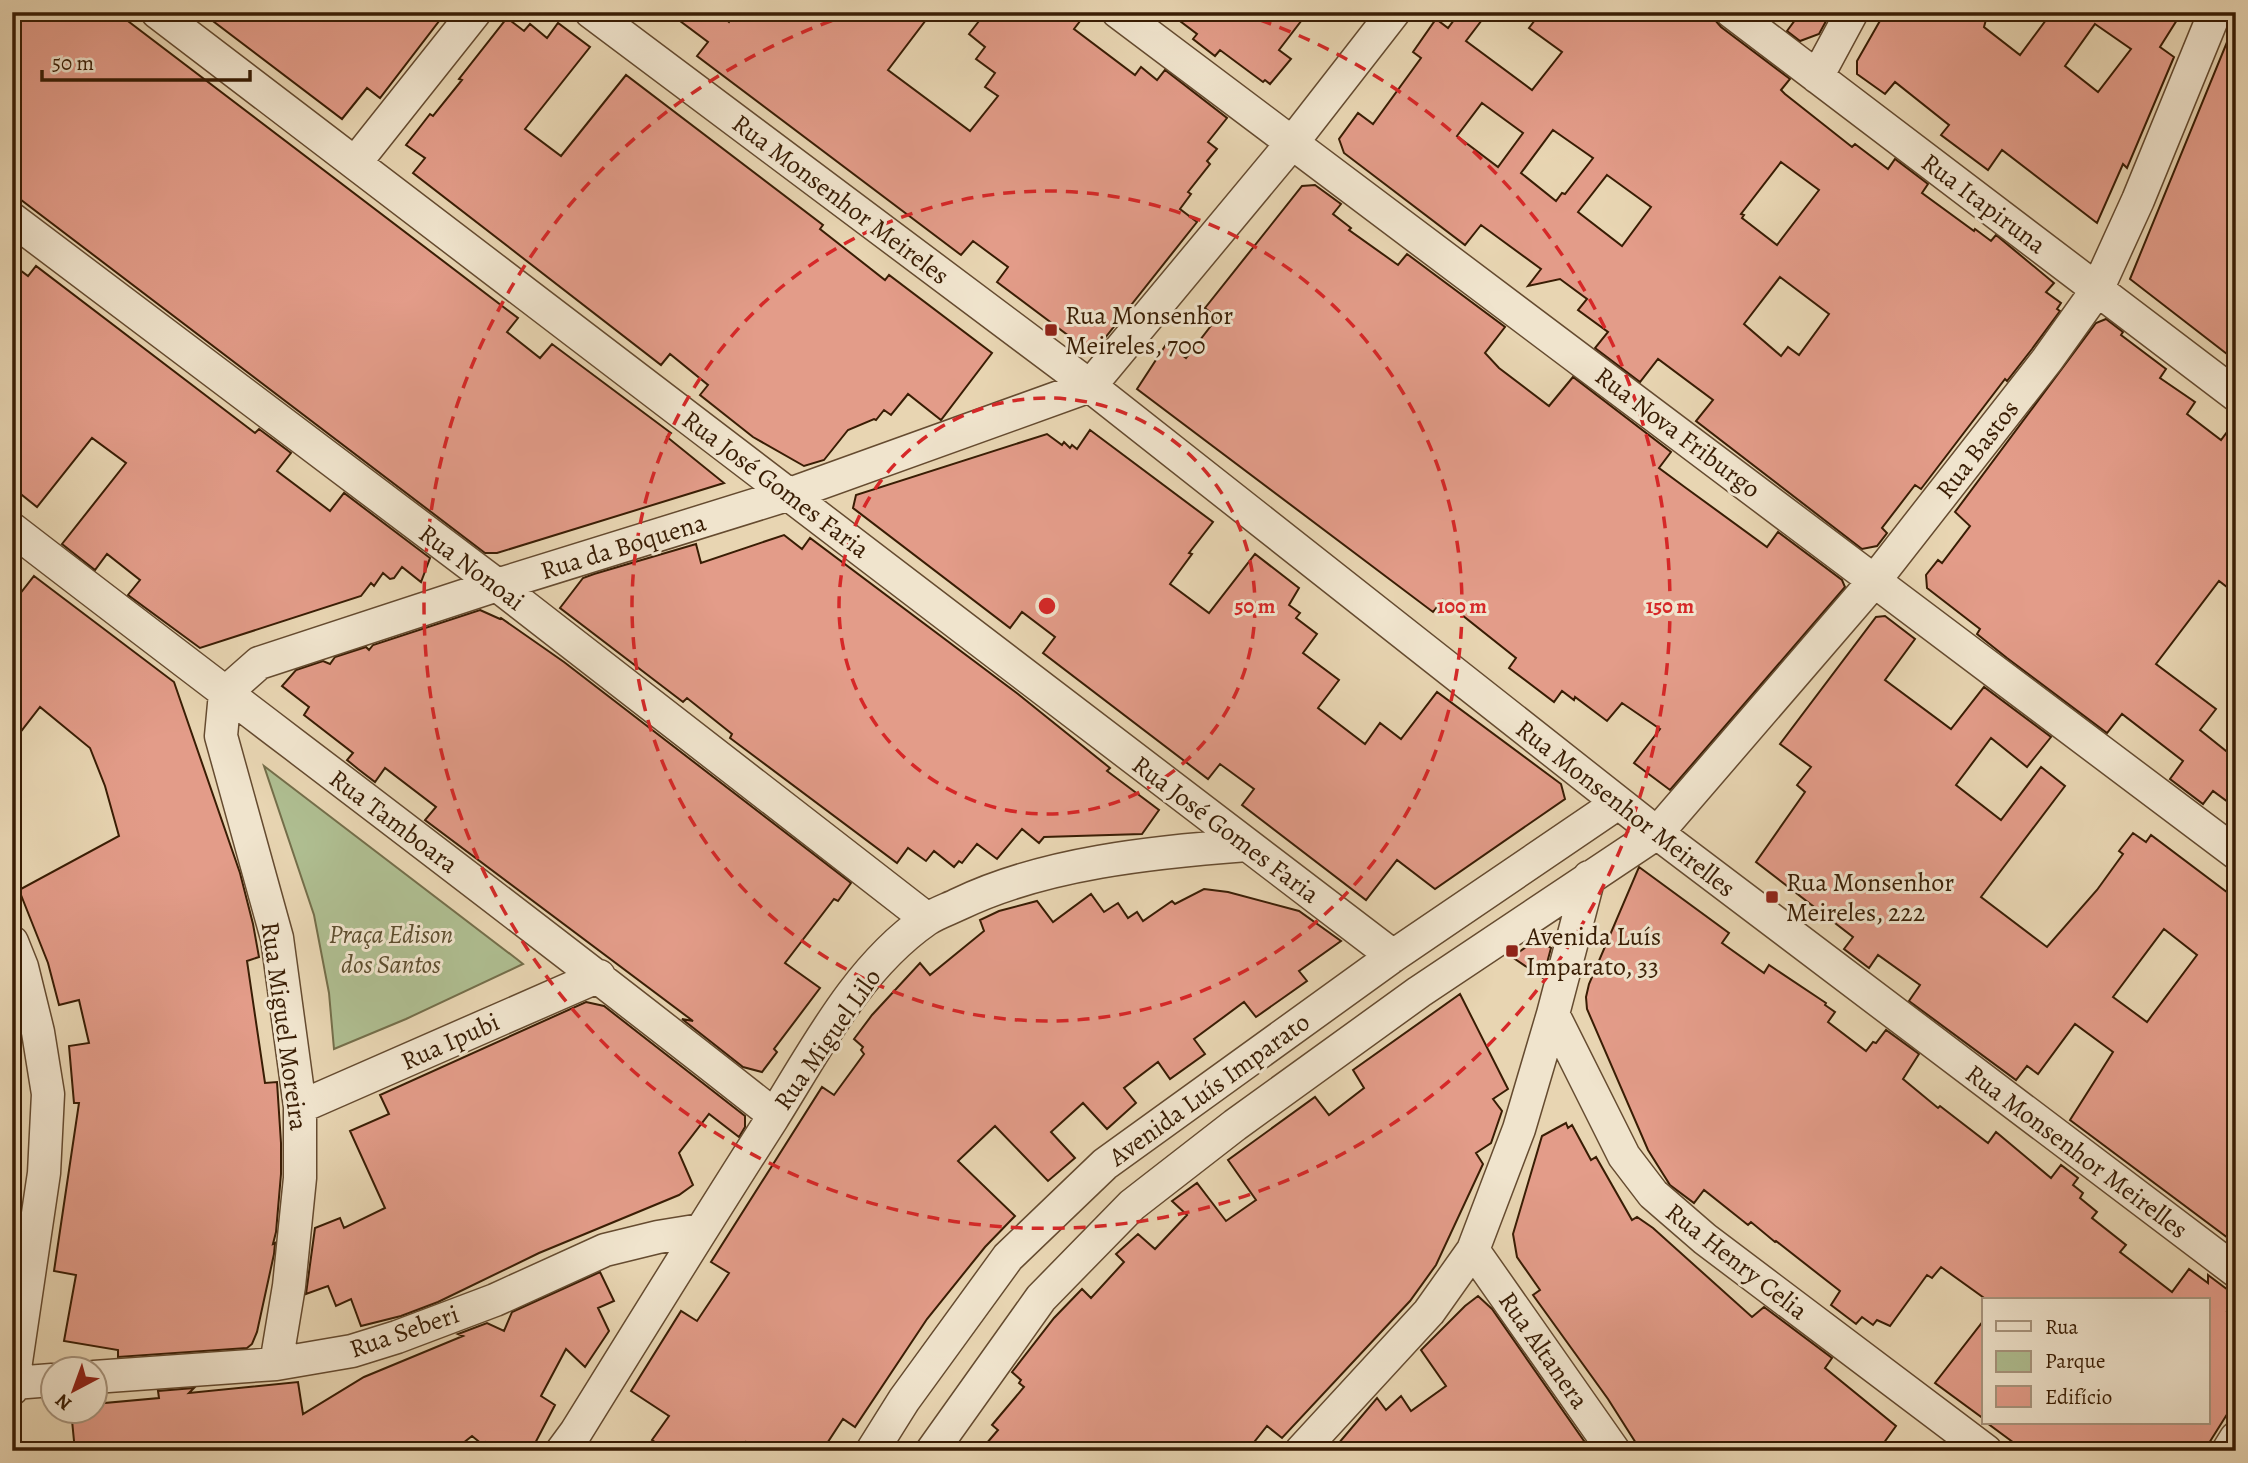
<svg xmlns="http://www.w3.org/2000/svg" width="2248" height="1463" font-family="Alegreya,serif">
<rect width="100%" height="100%" fill="#e8d5b2"/>
<filter id="stains"><feTurbulence type="fractalNoise" baseFrequency=".00286" numOctaves="4"/><feColorMatrix values="0 0 0 0 .2 0 0 0 0 .09 0 0 0 0 .02 0 0 0 .5 -.17"/></filter>
<radialGradient id="worn" r=".72"><stop offset=".6" stop-color="#630" stop-opacity="0"/><stop offset="1" stop-color="#630" stop-opacity=".3"/></radialGradient>
<path fill="#afbe91" stroke="#746e4a" stroke-width="2" d="M264,766L518,960L523,964L406,1019L334,1049L329,993L314,915Z"/>
<path fill="#e39c89" stroke="#391d04" stroke-width="2" fill-rule="evenodd" d="M12,12H116L518,318L507,332L540,358L552,344L671,433L667,437L724,483L497,553H485L12,193Z
M201,12H446L380,98L367,88L342,119Z
M668,12H718L729,22L736,12H932L888,70L970,131L998,96L985,87L995,73L976,59L985,47L969,34L986,12H1087L1074,29L1135,75L1141,67L1157,80L1165,70L1227,118L1208,142L1217,149L1207,161L1210,164L1188,192L1191,194L1180,209L1197,222L1097,348H1085L997,282L1008,267L973,241L961,255L697,56L708,42Z
M1168,12H1308L1279,50L1291,59L1270,84L1265,80L1263,82L1220,50L1215,56L1193,39L1197,34Z
M1460,12H1488L1466,41L1532,90L1562,52L1529,28L1541,12H1714L1715,20L1721,27L1790,79L1781,90L1785,94L1852,147L1855,144L1888,169L1895,159L1928,184L1922,193L1974,231L1975,229L1991,241L1996,235L2054,283L2046,292L2061,303L2057,309L2060,311L2032,349L2007,381L2005,379L1921,489L1915,485L1882,528L1887,533L1877,546L1862,549L1696,421L1713,400L1658,359L1640,382L1595,348L1608,332L1578,310L1587,299L1560,279L1528,286L1541,269L1481,225L1465,245L1344,153L1339,139L1358,113L1373,124L1421,58L1413,52L1436,19L1448,28ZM1482,103L1523,133L1498,167L1457,136ZM1553,130L1593,158L1565,194L1562,193L1556,201L1521,173ZM1781,162L1819,190L1777,245L1742,218L1744,215L1741,214ZM1607,175L1651,207L1622,246L1578,212ZM1780,277L1829,314L1799,355L1788,347L1781,356L1744,324Z
M1801,12H1831L1819,34L1800,41L1787,31Z
M1885,12H1988L1984,27L2020,55L2052,12H2182L2160,47L2174,57L2127,168L2123,164L2097,223L2002,150L1988,170L1941,135L1949,125L1895,82L1885,94L1857,74V61ZM2095,24L2131,49L2098,92L2065,66Z
M507,18L524,31L530,24L547,38L558,23L590,47L525,129L561,156L626,75L823,225L820,229L885,280L889,275L992,353L941,420L908,394L891,415L884,410L876,420L874,419L848,430L824,460L804,466L753,437L700,395L708,385L670,354L661,365L413,173L425,158L406,145L430,114L433,116L462,80L459,79Z
M2234,25H2236V361L2130,279Z
M1315,185L1341,204L1333,214L1351,228L1349,230L1398,265L1407,254L1505,327L1485,353L1499,368L1549,406L1573,377L1671,452L1659,468L1686,488L1767,547L1778,532L1842,580L1845,587L1670,790L1634,763L1660,729L1622,703L1607,721L1575,697L1574,700L1562,691L1554,702L1509,668L1516,658L1443,600L1433,612L1137,389L1167,343L1186,358L1217,318L1205,308L1302,186Z
M12,264L28,276L36,266L255,433L259,429L291,453L277,471L330,511L344,493L430,558L421,582L402,567L394,578L390,579L383,573L374,586L371,583L361,596L200,648L128,595L140,580L107,554L95,570L62,544L126,463L92,438L37,507L12,487Z
M2106,319L2123,332L2121,335L2166,369L2160,378L2195,402L2187,414L2221,440L2236,420V594L2219,581L2156,664L2216,709L2200,730L2236,759V808L2213,791L2203,804L2170,779L2183,761L2122,714L2107,733L2007,658L1977,634L1980,629L1927,588L1926,575L1938,560L1942,563L1970,526L1955,512L2096,323Z
M1090,430L1213,522L1189,553L1192,554L1170,584L1209,613L1255,554L1299,588L1289,605L1300,613L1296,618L1317,634L1303,653L1339,680L1318,708L1365,744L1380,723L1401,739L1437,692L1561,784L1565,799L1435,889L1397,860L1366,900L1242,805L1254,789L1220,764L1208,779L1043,653L1055,637L1022,612L1010,628L853,508L856,495L1047,434L1062,445L1064,442L1070,448L1072,445L1077,449Z
M784,535L802,549L810,538L1018,694L1110,768L1107,771L1159,810L1142,834L1044,837L1039,843L1022,829L997,859L977,844L962,863L959,861L954,867L934,851L926,861L908,848L897,863L730,738L732,734L687,698L683,702L560,608L583,578L594,574L696,544L701,563Z
M34,576L174,682L240,873L253,924L259,957L247,961L265,1083L277,1082L281,1143V1174L276,1232L273,1244L275,1243L274,1254L257,1332L252,1344L247,1348L118,1357V1350L64,1341L76,1275L54,1271L79,1103H74L69,1046L89,1043L79,1000L59,1005L48,963L19,890L119,836L105,786L90,748L40,707L12,743V604Z
M480,610L500,619L501,618L564,662L851,883L838,901L834,899L785,963L820,988L774,1049L777,1052L762,1072L743,1067L682,1019L693,1021L425,820L436,807L385,768L375,782L358,769L347,760L353,753L304,715L309,707L282,686L296,670L323,661L330,664L335,657L366,647L369,650L373,645Z
M1885,616L1915,639L1885,680L1951,729L1984,687L2051,737L2027,767L1991,738L1956,785L2001,820L2041,767L2065,786L1981,897L2047,947L2097,890L2123,854L2119,851L2133,833L2146,842L2151,835L2236,899V1244L2070,1120L2113,1052L2075,1024L2038,1074L2027,1066L2016,1080L1909,1001L1920,985L1878,955L1869,968L1844,949L1853,937L1756,862L1805,792L1797,785L1811,767L1780,744L1876,617ZM2164,929L2197,955L2147,1022L2113,997Z
M1639,867L1729,933L1722,943L1764,973L1769,965L1826,1003L1825,1005L1835,1012L1828,1022L1866,1051L1873,1042L1876,1043L1886,1030L1919,1054L1903,1079L1938,1108L1940,1106L1988,1143L1996,1132L2051,1178L2061,1165L2078,1178L2073,1185L2083,1193L2080,1198L2097,1212L2092,1218L2126,1245L2120,1252L2172,1292L2189,1269L2208,1283V1275L2236,1296L2227,1311L2236,1318V1400L2204,1451H2025L1987,1423H2208V1300H1987L1941,1267L1932,1278L1927,1275L1890,1326L1877,1320L1873,1325L1862,1317L1856,1324L1831,1305L1840,1291L1776,1241L1775,1242L1751,1222L1748,1225L1704,1190L1694,1203L1670,1185L1648,1150L1587,1009L1586,997L1589,984Z
M1204,889L1228,892L1299,911L1341,941L1299,971L1307,981L1256,1017L1244,1002L1194,1039L1205,1054L1170,1079L1158,1062L1124,1088L1136,1103L1107,1129L1083,1103L1051,1132L1075,1158L1048,1181L995,1126L958,1161L1015,1216L985,1247L927,1319L855,1427L843,1419L822,1451H756L746,1442L741,1451H668L652,1440L669,1416L631,1391L681,1311L697,1321L729,1273L711,1262L822,1087L834,1095L864,1054L861,1050L863,1047L854,1039L872,1015L920,963L930,975L984,931L980,920L999,911L1037,901L1053,922L1091,894L1104,912L1118,903L1128,918L1137,912L1143,921L1172,901L1175,904Z
M1537,939L1551,948L1543,978L1512,957Z
M1460,994L1508,1089L1493,1099L1502,1111L1491,1143L1476,1153L1483,1164L1436,1265L1410,1301L1282,1438L1267,1426L1247,1451H980L998,1430L992,1425L1024,1387L1019,1383L1021,1380L1012,1372L1054,1318L1082,1289L1091,1298L1124,1262L1116,1254L1138,1234L1155,1249L1187,1215L1172,1201L1197,1183L1226,1221L1256,1200L1228,1160L1315,1097L1329,1115L1364,1088L1353,1070Z
M586,1002L604,1006L745,1116V1127L739,1137L709,1114L679,1153L693,1185L679,1195L539,1253L438,1302L401,1316L361,1326L351,1299L336,1306L328,1286L306,1294L315,1228L340,1218L344,1228L385,1208L350,1131L389,1114L380,1095Z
M1566,1123L1568,1128L1572,1125L1591,1160L1596,1157L1632,1220L1637,1217L1653,1228L1752,1317L1764,1307L1832,1358L1825,1368L1896,1426L1878,1451H1641L1608,1399L1533,1295L1540,1290L1517,1257L1513,1234L1542,1136Z
M600,1272L614,1301L598,1308L609,1331L585,1367L566,1349L541,1396L555,1405L531,1451H499L486,1442L483,1445L472,1436L453,1451H75L71,1410H94V1404L159,1398L158,1391L194,1388L189,1393L298,1382L303,1414L364,1377L463,1336L458,1334L487,1323L504,1331L512,1312Z
M1478,1296L1492,1309L1591,1451H1332L1377,1398L1386,1410L1401,1396L1411,1411L1446,1386L1421,1350L1465,1306Z
M1984,1320V1419L1935,1383Z"/>
<g fill="none" stroke-linecap="round" stroke-linejoin="round">
<defs>
<path id="minor" d="M157,12L1393,956
M591,12L1090,386L1657,833L2236,1271
M1118,12L2236,853
M1732,12L2236,395
M1817,77L1852,12
M355,163L475,12
M12,219L497,585L927,919
M12,529C266,725 523,916 774,1115
M225,693L259,663L497,585L790,494L1090,386L1292,143L1394,12
M225,693L221,736L277,938L300,1107V1178L289,1286L276,1364
M12,942L22,967L38,1032L48,1094L44,1173L12,1389
M1553,1014L1624,1156L1653,1194L1705,1239L1986,1451
M300,1107L599,976
M1473,1250L1614,1451
M94,1377L276,1364L352,1351L397,1337L495,1300L605,1250L658,1237L701,1230
M14,1383L52,1380
M562,1451L576,1432C641,1327 706,1222 772,1119C816,1049 857,968 926,920C936,913 949,909 959,904C1044,863 1154,852 1247,845
M872,1451L904,1400L1008,1257L1105,1164L1393,956L1618,803
M932,1451L1041,1298L1132,1205L1235,1125L1419,992L1657,833L1875,580L2047,360L2097,290L2138,200L2215,12
M1301,1451L1429,1312L1473,1250L1519,1129L1553,1014L1589,877
M2228,1451L2236,1438"/>
</defs>
<use href="#minor" stroke="#654b30" stroke-width="35"/>
<use href="#minor" stroke="#f0e4cd" stroke-width="32"/>
</g>
<g fill="none" stroke="#d62828" stroke-width="3.5" stroke-dasharray="12 9">
<circle cx="1047" cy="606" r="208"/>
<circle cx="1047" cy="606" r="415"/>
<path d="M1240 13A623 623 0 1 1 854 13"/>
</g>
<g fill="#8f2418" stroke="#f0e4cd" stroke-width="2.5">
<rect x="1044" y="323" width="14" height="14" rx="3.5"/>
<rect x="1765" y="890" width="14" height="14" rx="3.5"/>
<rect x="1505" y="944" width="14" height="14" rx="3.5"/>
</g>
<g text-anchor="middle" stroke-width="6" stroke-linejoin="round" paint-order="stroke">
<g font-size="26" fill="#391d04" stroke="#f0e4cd">
<text transform="translate(841 199) rotate(37)" y="9">Rua Monsenhor Meireles</text>
<text transform="translate(1984 203) rotate(37)" y="9">Rua Itapiruna</text>
<text transform="translate(1678 432) rotate(37)" y="9">Rua Nova Friburgo</text>
<text transform="translate(1977 449) rotate(-52)" y="9">Rua Bastos</text>
<text transform="translate(776 484) rotate(37)" y="9">Rua José Gomes Faria</text>
<text transform="translate(623 546) rotate(-17)" y="9">Rua da Boquena</text>
<text transform="translate(472 567) rotate(37)" y="9">Rua Nonoai</text>
<text transform="translate(1626 808) rotate(38)" y="9">Rua Monsenhor Meirelles</text>
<text transform="translate(394 821) rotate(37)" y="9">Rua Tamboara</text>
<text transform="translate(1226 829) rotate(37)" y="9">Rua José Gomes Faria</text>
<text transform="translate(285 1026) rotate(82)" y="9">Rua Miguel Moreira</text>
<text transform="translate(827 1039) rotate(-55)" y="9">Rua Miguel Lilo</text>
<text transform="translate(450 1041) rotate(-24)" y="9">Rua Ipubi</text>
<text transform="translate(1209 1089) rotate(-36)" y="9">Avenida Luís Imparato</text>
<text transform="translate(2077 1151) rotate(37)" y="9">Rua Monsenhor Meirelles</text>
<text transform="translate(1737 1261) rotate(38)" y="9">Rua Henry Celia</text>
<text transform="translate(404 1331) rotate(-19)" y="9">Rua Seberi</text>
<text transform="translate(1544 1350) rotate(55)" y="9">Rua Altanera</text>
</g>
<g font-size="26" fill="#391d04" stroke="#f0e4cd" text-anchor="start">
<text x="1065" y="324">Rua Monsenhor<tspan x="1065" dy="30">Meireles, 700</tspan></text>
<text x="1786" y="891">Rua Monsenhor<tspan x="1786" dy="30">Meireles, 222</tspan></text>
<text x="1526" y="945">Avenida Luís<tspan x="1526" dy="30">Imparato, 33</tspan></text>
</g>
<g font-size="26" font-style="italic" fill="#5c4d2e" stroke="#f0e4cd">
<text x="391" y="943">Praça Edison<tspan x="391" dy="30">dos Santos</tspan></text>
</g>
</g>
<circle cx="1047" cy="606" r="10" fill="#d62828" stroke="#f0e4cd" stroke-width="3.5"/>
<g font-size="21" text-anchor="middle" font-weight="bold" fill="#d62828" stroke="#f0e4cd" stroke-width="6" stroke-linejoin="round" paint-order="stroke">
<text x="1255" y="613">50 m</text>
<text x="1462" y="613">100 m</text>
<text x="1670" y="613">150 m</text>
</g>
<rect width="2248" height="1463" fill="none" stroke="#e8d5b2" stroke-width="42"/>
<rect x="14" y="14" width="2220" height="1435" fill="none" stroke="#391d04" stroke-width="3.5"/>
<rect x="21" y="21" width="2206" height="1421" fill="none" stroke="#391d04" stroke-width="2"/>
<rect x="1982" y="1298" width="228" height="126" fill="#f0e4cd" stroke="#a7947d" stroke-width="2"/>
<rect x="1996" y="1321" width="35" height="10" fill="#f0e4cd" stroke="#a7947d" stroke-width="2"/>
<text x="2045" y="1334" font-size="21" fill="#391d04">Rua</text>
<rect x="1996" y="1351" width="35" height="21" fill="#afbe91" stroke="#a7947d" stroke-width="2"/>
<text x="2045" y="1368" font-size="21" fill="#391d04">Parque</text>
<rect x="1996" y="1386" width="35" height="21" fill="#e39c89" stroke="#a7947d" stroke-width="2"/>
<text x="2045" y="1404" font-size="21" fill="#391d04">Edifício</text>
<g transform="translate(74 1390) rotate(221)"><circle r="33" fill="#f0e4cd" stroke="#a7947d" stroke-width="2"/>
<path d="M0-5L12 26L0 18L-12 26Z" fill="#8f2418"/>
<text y="-10" font-size="19" font-weight="bold" text-anchor="middle" fill="#391d04">N</text>
</g>
<path d="M42 70v10h208v-10" fill="none" stroke="#391d04" stroke-width="3.5"/>
<text x="52" y="70" font-size="21" fill="#391d04" stroke="#f0e4cd" stroke-width="5" paint-order="stroke">50 m</text>
<rect width="100%" height="100%" filter="url(#stains)"/>
<rect width="100%" height="100%" fill="url(#worn)"/>
</svg>
